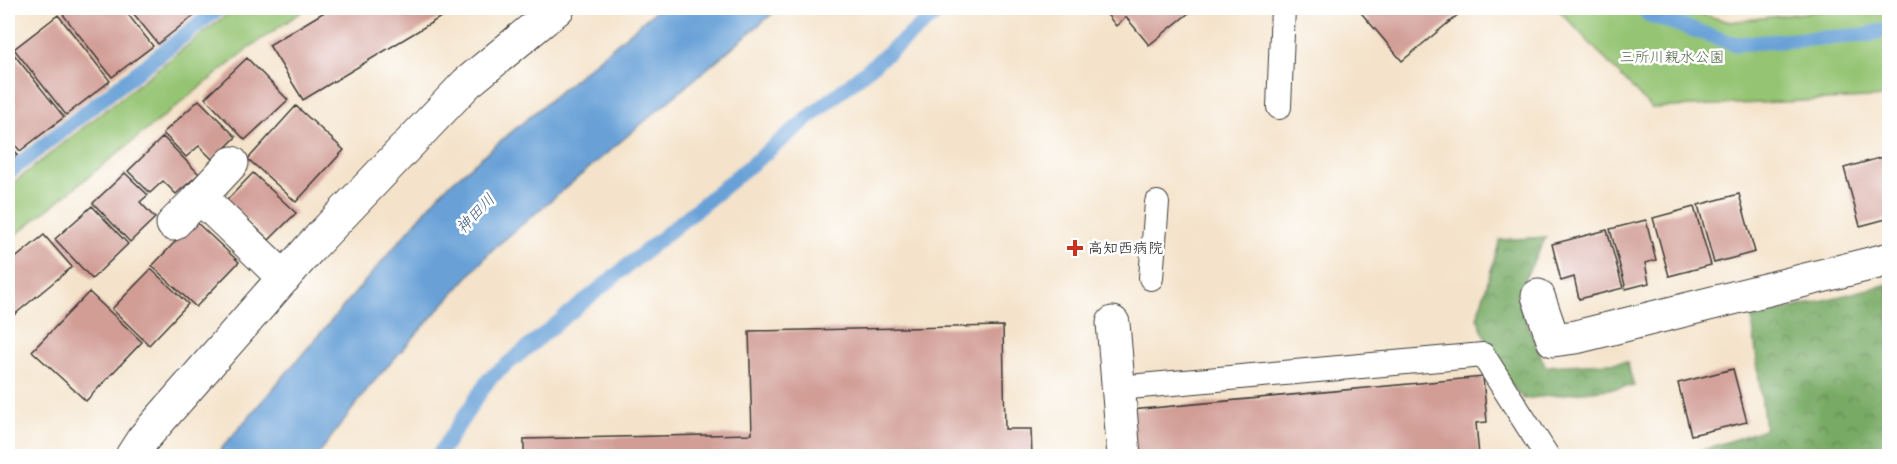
<svg xmlns="http://www.w3.org/2000/svg" width="1897" height="464" font-family="Kalam,'Klee One',sans-serif">
<defs>
<pattern id="forest-crowns" width="20" height="18" patternUnits="userSpaceOnUse" patternTransform="scale(1.5)"><rect width="20" height="18" fill="#78aa65"/><path d="M2 6a3 3 0 1 1 6 0M12 15a3 3 0 1 1 6 0" fill="none" stroke="#628a52"/></pattern>
</defs>
<rect width="100%" height="100%" fill="#fff"/>
<filter id="ink" filterUnits="userSpaceOnUse"><feTurbulence type="fractalNoise" baseFrequency=".0167" numOctaves="2"/><feDisplacementMap in="SourceGraphic" scale="12" xChannelSelector="R" yChannelSelector="G"/><feConvolveMatrix kernelMatrix="1 2 1 2 8 2 1 2 1" color-interpolation-filters="sRGB"/></filter>
<filter id="wash" filterUnits="userSpaceOnUse"><feTurbulence type="fractalNoise" baseFrequency=".008" numOctaves="4" result="noise"/><feDisplacementMap in="SourceGraphic" scale="24" xChannelSelector="R" yChannelSelector="G"/><feGaussianBlur stdDeviation="1.35" result="paint"/><feColorMatrix in="noise" values="0 0 0 0 0 0 0 0 0 0 0 0 0 0 0 0 0 1.4 0 .05"/><feComposite in="paint" operator="in"/></filter>
<g filter="url(#wash)">
<rect width="100%" height="100%" fill="#f4e3ca"/>
<path fill="#95c473" stroke="#587048" stroke-width="1.5" d="M235,8H307L253,45L8,241V187Z
M1557,8H1679L1730,22L1844,8H1889V97L1651,108Z"/>
<path fill="url(#forest-crowns)" stroke="#4a6340" stroke-width="1.5" d="M1546,237L1516,296L1545,366L1627,362L1634,386L1523,399L1497,365L1477,318L1500,240Z
M1889,284V456H1685L1765,429L1752,318Z"/>
<path fill="#69a1d7" stroke="#425e7a" stroke-width="1.5" d="M659,8H779L492,250L369,387L317,456H215L445,188Z"/>
<g fill="none" stroke-linecap="round" stroke-linejoin="round">
<path stroke="#69a1d7" stroke-width="15" d="M1642,8L1649,15L1735,44L1867,35L1890,28
M8,173L219,8
M438,456L489,379L943,8"/>
</g>
<g id="blocks">
<path fill="#d19d95" d="M67,8H123L153,46L112,77L61,12Z
M129,8H203L158,44Z
M331,8H456L303,100L269,45Z
M1102,8H1195L1149,45L1126,17L1116,26Z
M1357,8H1466L1402,61Z
M58,15L110,81L66,115L14,49Z
M12,52L64,117L20,151L8,136V55Z
M247,58L288,100L245,140L205,98Z
M199,100L236,137L213,160L199,146L186,157L163,133Z
M296,106L344,150L296,202L248,159Z
M163,137L199,174L176,194L163,181L150,193L128,171Z
M8,142L17,155L8,162Z
M1890,155V218L1860,226L1844,168Z
M125,173L148,195L140,202L155,218L130,242L93,203Z
M253,173L296,213L269,240L227,200Z
M1739,194L1755,252L1714,263L1698,205Z
M92,206L128,244L92,279L55,239Z
M1694,207L1711,265L1669,276L1653,218Z
M1646,220L1656,260L1645,263L1649,283L1626,289L1610,229Z
M195,221L239,262L196,307L152,266Z
M1607,230L1623,288L1579,299L1574,277L1561,281L1552,244Z
M44,235L72,267L8,320V264Z
M151,269L188,304L149,345L112,309Z
M89,292L142,342L86,401L32,351Z
M8,326H10L11,414H8Z
M1003,326L1005,429H1031L1032,456H524V439L752,434L749,331Z
M1733,369L1747,422L1691,435L1678,383Z
M1483,377L1487,422L1476,423L1479,456H1147L1146,453L1135,454L1131,410Z"/>
</g>
</g>
<g filter="url(#ink)">
<use href="#blocks" fill-opacity="0" stroke="#3c3a36" stroke-width="1.5"/>
<g fill="none" stroke-linecap="round" stroke-linejoin="round">
<defs>
<path id="service" d="M1279,107L1283,8
M1151,278L1157,203
M1118,388L1483,355L1547,456"/>
<path id="minor" d="M232,163L200,197L284,278
M173,224L200,197
M1538,296L1553,340L1576,337L1890,259
M1113,323L1124,456
M132,456L143,439L309,249L467,83L558,8"/>
</defs>
<use href="#service" stroke="#3c3a36" stroke-width="26"/>
<use href="#minor" stroke="#3c3a36" stroke-width="35"/>
<use href="#service" stroke="#fff" stroke-width="24"/>
<use href="#minor" stroke="#fff" stroke-width="33"/>
</g>
</g>
<path fill="#c8321e" stroke="#fff" stroke-width="2" d="M1072 239h6v6h6v6h-6v6h-6v-6h-6v-6h6z"/>
<g text-anchor="middle" stroke-width="5" stroke-linejoin="round" paint-order="stroke">
<g font-size="15" fill="#4c5f3f" stroke="#fff">
<text x="1672" y="62">三所川親水公園</text>
</g>
<g font-size="15" fill="#1c1c1c" stroke="#fff" text-anchor="start">
<text x="1088" y="253">高知西病院</text>
</g>
<g font-size="16" font-style="italic" fill="#425e7a" stroke="#fff">
<text transform="translate(475 213) rotate(-46)" y="6">神田川</text>
</g>
</g>
<rect width="1897" height="464" fill="none" stroke="#fff" stroke-width="30"/>
</svg>
